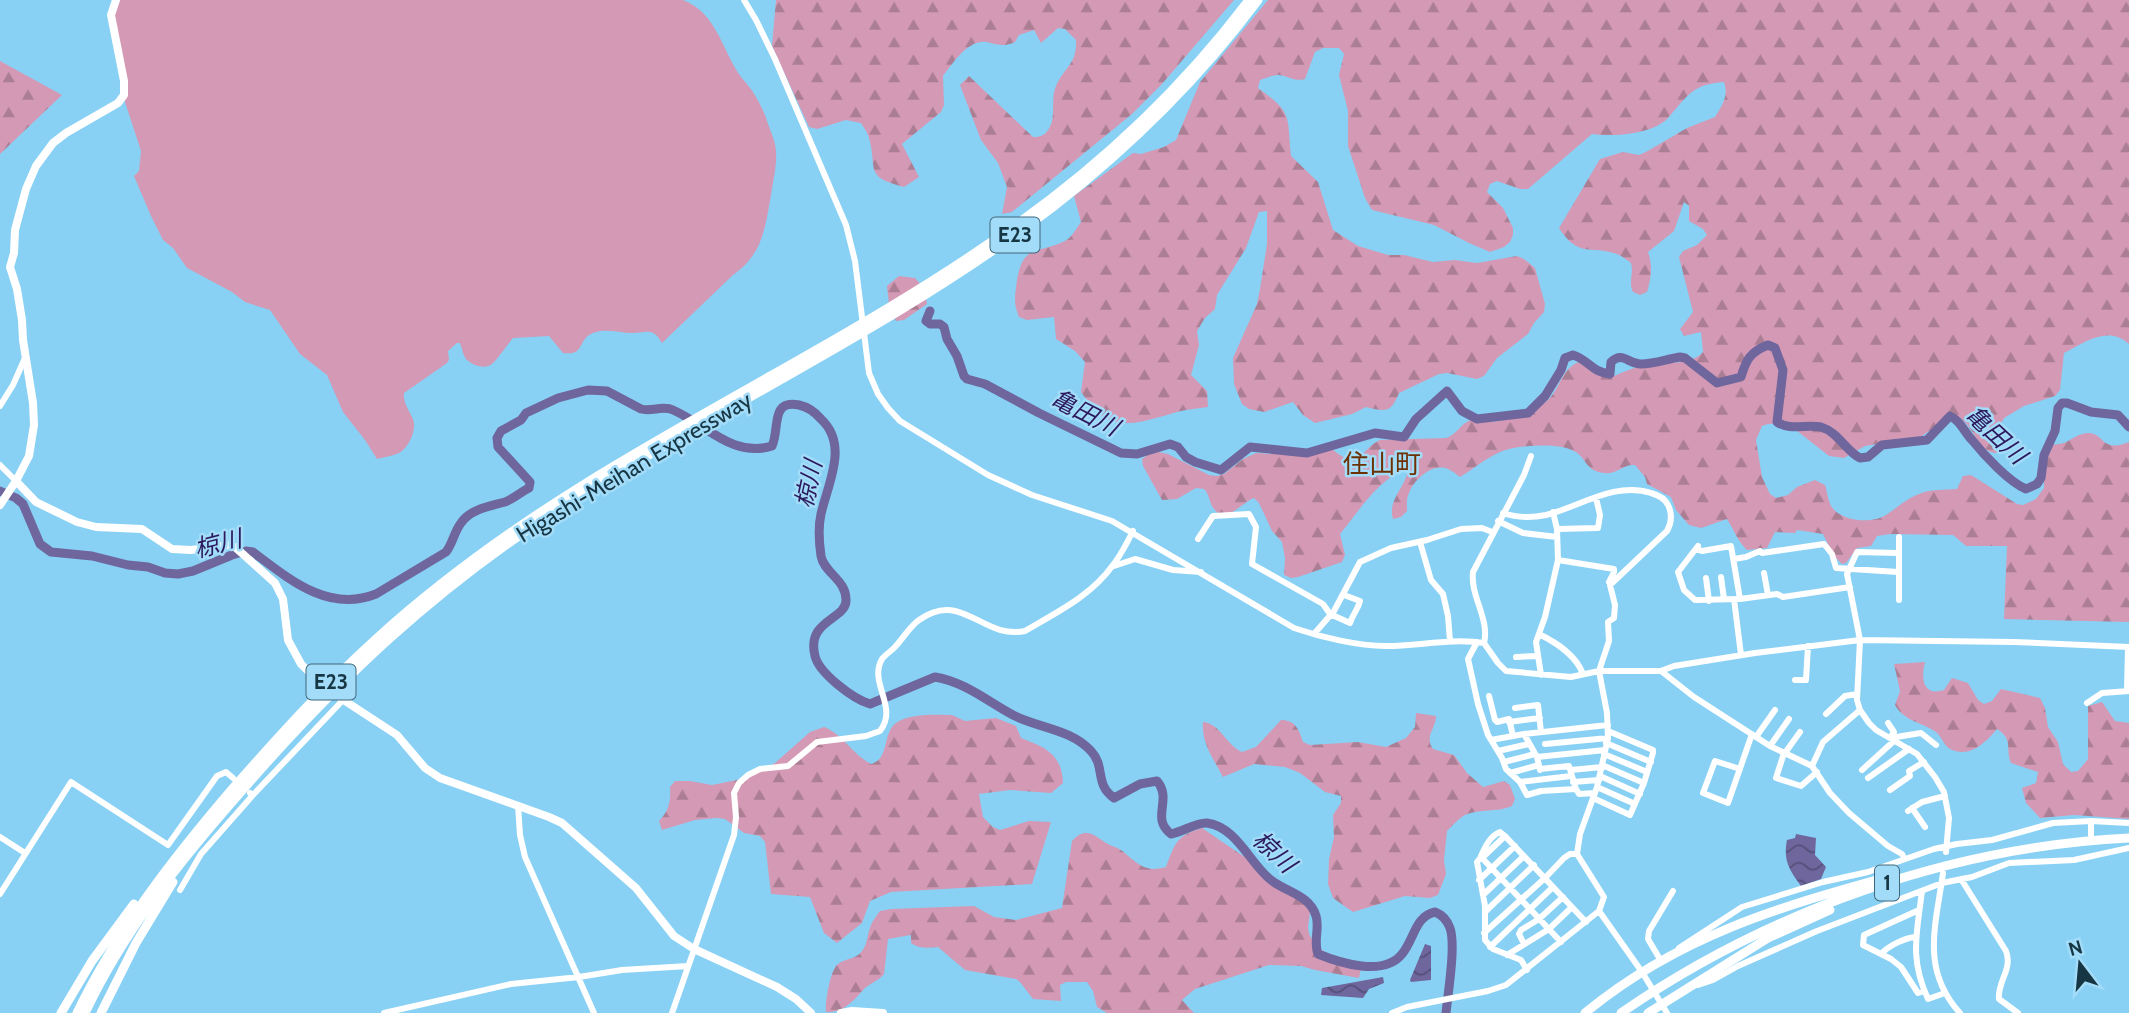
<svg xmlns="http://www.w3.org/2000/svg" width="2129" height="1013" font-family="Cabin,'Noto Sans JP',sans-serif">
<defs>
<pattern id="forest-firs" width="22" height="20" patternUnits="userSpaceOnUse" patternTransform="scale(1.75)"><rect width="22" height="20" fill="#d499b4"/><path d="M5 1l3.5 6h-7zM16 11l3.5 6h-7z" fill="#ab7e94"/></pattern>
<pattern id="water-waves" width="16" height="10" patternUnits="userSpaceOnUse" patternTransform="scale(1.75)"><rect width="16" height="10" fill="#6e669c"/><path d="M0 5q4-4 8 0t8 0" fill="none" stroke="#54507a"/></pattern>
</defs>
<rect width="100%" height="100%" fill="#88d1f5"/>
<path fill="#d499b4" d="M119,0H683C712,11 720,40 734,66C739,76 747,83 753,92C758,100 764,111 767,121C770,130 776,142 776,152C777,166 773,181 771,195C765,228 763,254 733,275L662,343C659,338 656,333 650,332C645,331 638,333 633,333C619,333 606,328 593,333C577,339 586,356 563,353L549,336L513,338C508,344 496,361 492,364C484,370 472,365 466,359C463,355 462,348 460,343H457L448,351L449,360L447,363L404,393C403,403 409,410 413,419C417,430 409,447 399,453C392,456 384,457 377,459L365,440L343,412L327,375L300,354L270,310L245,302L232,292L187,268L173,248L163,240L151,216L134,176L139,171L141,151L125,102L126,84L113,16Z"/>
<path fill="url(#forest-firs)" d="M776,0H1234L1162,84L1132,114L1012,212L1002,214L1007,187L998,163L981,140L960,85L969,76L1033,137C1040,137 1044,136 1048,130C1057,118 1050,99 1056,86C1065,66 1077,65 1076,40L1065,29L1058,28L1041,43L1034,30L1019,35L1015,42C1004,47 999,45 987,42C968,39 953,63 943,76L944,105L941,112L902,144L919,177L904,187C863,176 878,170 869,138C868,133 864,128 861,123L846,120L817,129L809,127L772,46Z
M1268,0H2129V344C2108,325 2085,342 2064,353L2060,390L2055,396L2024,406L2004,418L1997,432V453C1978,453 1974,426 1959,417L1943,422L1920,437L1865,446L1844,458L1829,456L1787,423L1768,424L1762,426L1756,440L1762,477L1770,494L1776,498L1788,495L1797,487L1815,480L1825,485C1827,491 1828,500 1831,506C1841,522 1872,524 1886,515C1897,508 1906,499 1919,494C1929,489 1945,490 1957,489L1963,476L1971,475L2017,504L2023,505L2036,499L2044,488V457L2052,445C2057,444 2064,444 2068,441C2075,437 2081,433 2089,433C2105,434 2101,453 2129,442V622L2004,619L2007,546H1966L1953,535L1890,534L1877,536L1871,546L1857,548L1846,563L1842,564L1834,556L1823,534L1797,530L1795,533L1775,532L1767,548L1747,550C1738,542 1734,530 1727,519L1701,528L1689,525L1676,510L1671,497L1647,484L1645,477L1635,465C1623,464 1616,475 1604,473C1585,471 1587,458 1574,451C1558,442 1514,445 1498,453C1485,459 1473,469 1460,477C1456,474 1450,469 1445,468C1430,465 1414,480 1409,493C1406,499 1407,505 1407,511L1401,517L1393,519C1387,499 1407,487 1408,468C1377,480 1360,510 1340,534L1345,555L1342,562L1298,577L1291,578L1284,575L1285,558L1282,542L1272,531L1259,503L1254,498C1243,502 1225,525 1214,509C1209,503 1210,495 1204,489L1196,488L1177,499L1162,500L1143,466L1142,459L1153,451L1168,454L1209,475L1217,476L1224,474L1243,459L1256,453L1309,456L1332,449C1361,473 1359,450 1380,440L1446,438C1457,435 1461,422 1472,420C1477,419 1483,422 1488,422C1506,422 1536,411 1549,399C1560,388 1562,368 1579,362C1589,359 1605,371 1614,376C1626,370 1639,366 1653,364C1670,361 1690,366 1703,352L1701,332L1684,336L1680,329L1693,312L1679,257L1683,251L1697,245L1707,235L1703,229L1689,221V206L1684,202L1674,231L1648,252C1653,266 1651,278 1647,292L1640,295L1633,292C1628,282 1634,274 1631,263C1627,260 1622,256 1617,254C1590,245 1578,258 1559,228L1600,159L1623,152L1639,155L1646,152L1687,128L1715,117C1722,106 1729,96 1724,82C1697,84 1691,91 1674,111C1670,115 1667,120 1662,123C1646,134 1612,137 1592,134L1528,189H1520L1497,181L1490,184L1487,192L1503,208L1513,228V235L1510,242L1504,247L1490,252L1469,243L1434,225L1372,210L1365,198L1348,146V111L1339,75L1344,54L1339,48H1323L1315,52L1305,79C1294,82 1289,76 1279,75C1273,75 1266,78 1260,80L1258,88C1293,113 1287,115 1291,156L1318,182L1333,230L1358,246L1388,255H1404L1433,262L1455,260L1477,263L1517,256L1524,259L1535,268L1545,304L1544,312L1534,323L1528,334L1497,358L1484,376L1477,379L1447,373L1439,374L1399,393C1391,413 1386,412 1366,407L1352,414L1315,423L1303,415L1293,402L1264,412L1249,409L1242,404L1234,384L1233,358L1257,304L1260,289L1267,244V211L1259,212L1246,248L1217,295L1215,309L1205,318L1197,331L1199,345L1191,375L1207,391L1208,407C1201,408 1193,409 1186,410C1160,415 1129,432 1103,417C1094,412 1087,400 1081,392L1085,362L1075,351L1056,339L1054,317L1027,320L1019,317C1013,302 1015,296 1017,280C1023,244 1037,254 1063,242C1071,239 1076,229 1081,222L1074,196L1133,153L1141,154L1164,147L1176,140L1200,82Z
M0,61L62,95L0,154Z
M899,276L915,278L924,288L927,304L904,320L896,321L889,304L887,286Z
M1925,662C1921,677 1922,697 1944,690L1952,678L1968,683L1978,700L1984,704L1992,701L2001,689L2040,698L2045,708L2048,727L2058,742L2063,764L2071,772L2078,771L2088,759V706L2102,702L2115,721L2129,723V819L2074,815L2040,818L2026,803L2022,788L2036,783L2038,772L2011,763C2005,748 2014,740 1997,729C1986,742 1970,759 1950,749C1944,746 1942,737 1936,732C1922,722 1905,722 1895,705L1900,691L1894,664Z
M1416,713L1436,716C1436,729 1424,736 1433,749L1454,755L1467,773L1483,787L1504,781L1510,785L1515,799L1512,806C1497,813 1480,808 1465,815C1458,819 1452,826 1447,831L1444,860L1446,874L1438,895L1430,898L1405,896L1353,912L1333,898L1328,884L1329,859L1334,837L1333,815L1341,803V796L1325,792L1300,773L1285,767L1254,764L1223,777C1214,760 1201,742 1203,722C1221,724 1226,745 1242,752L1256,747L1281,720C1295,720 1299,729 1303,742L1310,745L1358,742L1386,747L1406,738L1415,727Z
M952,715L965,721L996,718L1016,726L1021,738C1045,747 1062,754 1063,783L1051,793L1010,790L979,794L983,817L993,827L1000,830L1029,821L1051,822L1032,884L891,892L870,901L862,923L837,943L824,933L810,897L771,894L765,842L760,836L744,833L725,819L717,818L695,820L662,830L659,821C669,811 671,801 670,787L675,781H690L712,785L747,778L775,763L810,732L824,727C844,735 852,754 871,764C890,759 882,733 896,723C911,713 935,715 952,715Z
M1202,828L1246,858L1283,887L1304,899L1310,912L1308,927L1309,934L1317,947L1343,963L1361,968L1359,978L1315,970L1301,966L1269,965L1195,989L1182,1000L1194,1013H1107L1097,1007L1093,991L1087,982H1066L1060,985L1061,1001L1033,999L1020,982L1016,979L965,970L938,947C928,948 919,949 911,943V935L888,939L884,974C878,981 871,983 865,988C854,1000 844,1013 826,1012C825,1002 830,970 838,964C846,958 855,960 862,951C868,944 867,934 871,925C873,920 877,915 880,911L891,909L974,906L994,917L1016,920L1062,908L1072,841C1085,827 1093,834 1106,843C1111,846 1116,847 1121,850C1129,856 1135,863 1144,867C1152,870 1158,869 1166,867C1175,843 1176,836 1202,828Z"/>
<path fill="url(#water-waves)" d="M1796,834L1816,838L1815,855L1826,867L1821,879L1801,886C1789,870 1783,860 1787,840L1795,838Z
M1425,944L1431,946V980L1411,982L1410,980Z
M1383,977L1384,983L1369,989L1363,998L1321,995L1322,988Z"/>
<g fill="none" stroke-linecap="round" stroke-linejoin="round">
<path stroke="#6e669c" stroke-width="9" d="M930,311L926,321L930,324H940L944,327L947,339L957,356L964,376L967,379L985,384L1039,413L1121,453L1137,454L1170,444L1178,447L1186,457L1195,462L1221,470L1250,447L1307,453L1375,433L1404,437L1416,419L1447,391L1462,411L1477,419L1528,413L1545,396L1561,370L1565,358L1573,355C1589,360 1591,372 1610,374L1611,362C1623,351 1628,364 1641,364C1654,364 1667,359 1680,357L1685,358L1717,383L1741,377C1746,360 1750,352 1768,345L1775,348L1783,370L1777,422C1790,431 1806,424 1821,427C1838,432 1846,451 1860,458L1868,457L1882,445L1927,440L1950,416C1961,421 1964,432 1972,440C1984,455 2009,482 2026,489L2037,484L2041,478L2044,455L2055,431L2058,408L2062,403H2067L2091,412L2118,415L2129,427
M0,491L16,498L23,504L40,544L51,552L92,556L128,565L148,567L165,573L178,574L193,571L232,555L246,551L253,552C289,579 328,613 376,594L446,552C453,543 454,532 461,523C470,509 491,506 505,502C513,499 521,492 529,488L530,482L498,447L497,438L501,431L521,420L526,413L558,398L588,390L607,391L641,409C652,412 663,405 673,410C707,425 732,458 772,446C780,429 770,399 799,405C808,407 815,412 821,419C849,445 828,483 821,514C818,527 819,542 821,556C824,573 847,580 846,601C845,620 806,620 815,656C819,673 853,699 870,704L935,677C965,682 987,701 1013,715C1038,728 1071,729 1091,751C1106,767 1094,784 1114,798L1140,784L1157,781C1173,800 1150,818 1171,834C1182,832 1197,822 1207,823C1237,827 1250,864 1271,880C1286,892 1310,895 1316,916C1320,928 1313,941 1318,954C1340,963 1384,977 1402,954C1414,940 1415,916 1435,912C1443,915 1447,920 1450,928C1456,945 1448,993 1446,1013"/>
<path stroke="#fff" stroke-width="6" d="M744,0L756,20L775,59L846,225L855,261L869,373L878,394L888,408L900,421L988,475L1032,495L1112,521L1294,628C1320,637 1358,646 1386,646C1419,646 1451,638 1484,643L1498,663L1506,671L1571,677L1599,671H1661L1674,666L1755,653L1860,640L2014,642L2129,647
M0,406L13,385L25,358
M0,465L16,481
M1498,521L1523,533L1557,537
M1557,529L1598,528L1600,515L1596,498
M1899,537V600
M1198,539L1213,516L1249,514L1256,527L1252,564L1323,604L1330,614L1350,623C1353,614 1358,609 1360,601L1344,595
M1420,542L1431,580L1443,594L1448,616L1450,641
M1698,546L1678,572L1684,590L1695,600L1740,599L1777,594L1783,597L1850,587
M1697,549L1702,551L1731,546L1740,599
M1898,553L1857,552L1847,574L1860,640L1857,700L1860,710L1869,723L1876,730L1917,754L1935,777L1944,792L1949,818L1946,852
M1734,559L1746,557L1760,551L1762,553L1824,544L1832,554L1836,568L1898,572
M1558,560L1614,569V572L1609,582
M1114,566L1135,559L1173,570L1201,572
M1764,573L1768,595
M1721,577L1724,599
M1706,578L1709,601
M1734,599L1741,655
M1314,634L1334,611L1360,562L1391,548L1427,540L1461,529L1482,528L1492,532
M1539,634C1557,643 1576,655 1583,674
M1477,642L1468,659L1478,704L1488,735L1502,758L1506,769L1520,782L1527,795L1541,791L1576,789
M1484,643C1490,619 1470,596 1473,572L1524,475L1531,456
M1516,657L1537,656
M1661,671L1694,697L1770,746L1812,766L1830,793L1849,813L1888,846L1902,854L1904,858
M1541,675L1536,642L1545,617L1558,560L1557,529L1553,512
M1795,680H1806L1808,646
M2127,691L2128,647
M1489,696L1495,720L1497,722L1509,719L1513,736
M2087,703L2102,693L2129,691
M1515,708L1538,705L1541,732
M1826,714L1845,696L1857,694
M1509,722L1540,718
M1888,723L1894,732L1890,738L1921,733L1936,745
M1524,734L1537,757L1540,770
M1756,737L1775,710
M1491,740L1524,734L1608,725
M1606,743L1651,762
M1545,744L1608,738
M1770,746L1789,719
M1498,751L1529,744
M1784,753L1776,778L1801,786L1817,772
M1785,753L1800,732
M1604,754L1647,772
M1537,757L1605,750
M1504,762L1535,754
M1602,765L1644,783
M1812,766L1823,742L1860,710
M1540,769L1569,766L1576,789L1579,794L1595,793
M1740,769L1715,761L1703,793L1728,803L1752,734
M1571,770L1602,767
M1862,770L1895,740
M1510,773L1539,765
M1600,776L1640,794
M1868,778L1909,749
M1520,782L1571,776
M1573,782L1599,780
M1597,787L1635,804
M1890,790L1910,776L1909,771L1924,762
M250,793L253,795L343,700
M1593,798L1630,815L1644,783L1653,753V750L1608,731
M518,805L520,835L525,857L594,1013
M1912,808L1925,827
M1908,811L1922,802L1945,796
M2091,821V835
M0,837L25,853
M1577,854L1604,897L1599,911
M1481,856C1485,847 1490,836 1500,832L1505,836
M1481,857L1477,862L1485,906V940L1493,949L1521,960L1527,970
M1943,873C1936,925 1920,969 1960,1013
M1961,879L2006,951C2013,969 1997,982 1999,999L2018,1013
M1479,880L1515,846
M180,890L201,854L253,795
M1922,891C1917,933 1909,958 1928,999L1945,993
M0,894L71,782L168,845L217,776L226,772L233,778
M1483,895L1524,856
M1919,910L1864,935L1863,945L1891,959L1901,967L1918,993L1924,991
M1486,911L1534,865
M1484,933L1545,878L1564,858L1570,854H1577L1580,834L1597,787L1608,738L1607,713L1599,671L1609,641L1608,622L1614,618L1615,605L1610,585L1667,531C1672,522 1672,513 1668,505C1665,498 1658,495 1651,493C1615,481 1579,507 1546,515C1531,518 1517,518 1503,513
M1561,942L1482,858L1505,836L1586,922
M1524,944L1519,934L1521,930L1539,919L1563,897
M1490,947L1553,887
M1679,948L1742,907L1823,882L1868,872L1934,849L1957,844L1992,840L2053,823L2091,821L2129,823
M1882,953C1890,945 1905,938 1915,937
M1507,955L1549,929L1572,907
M1661,961L1648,939L1649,931L1673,891
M1698,985L1713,980L1738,966L1817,931L1942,883L1972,877L2009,863L2074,860L2129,848
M384,1013L511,984L579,977L622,970L688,966
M672,1013L734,835L736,817L734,793L739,783L748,775L760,769L788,766L817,742L866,736L880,731C899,707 868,683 882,659C885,655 890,652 894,648C903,639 909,627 919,620C962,589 982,640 1025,631C1057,612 1091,596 1113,565C1121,555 1127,543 1133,531
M1392,1013L1407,1007L1488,991L1506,985L1599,911L1642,972L1667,1013"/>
<path stroke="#fff" stroke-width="8" d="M16,481L36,502L77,522L96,527L142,529L172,549L191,550L229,545L235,547L275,583L283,599L288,640L301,664L315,678
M0,505L16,481L29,456L34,425L33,403L23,340L22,320L17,289L10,267L14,253L15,230L26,189L36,166L53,143L66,133L118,103L124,95V81L111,15L116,0
M339,697L397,735L425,768L440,778L549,817L562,823L636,888L674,936L694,949L777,987L796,999L811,1013
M841,1013L852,1011L883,1013"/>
<path stroke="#fff" stroke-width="9" d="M61,1013L92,961L134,904
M77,1013C117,930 174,857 234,787C279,736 325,685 376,639C442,579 515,527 591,480C732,393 882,321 1017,224C1104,162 1184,86 1249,0
M85,1013C123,932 180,861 239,794C337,681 435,588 562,507C724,405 900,324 1053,207C1130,147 1200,78 1258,0
M101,1013L136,943L173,882
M1585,1013C1677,937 1778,907 1891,876
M1621,1013C1769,911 1949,847 2129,838
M1648,1013L1768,938L1830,910"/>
</g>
<g text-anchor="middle" stroke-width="5" stroke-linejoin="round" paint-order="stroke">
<g fill="#a3dcf9" stroke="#41687a" stroke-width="2">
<rect x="990.5" y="217.5" width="49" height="35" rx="5"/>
<rect x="306.5" y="664.5" width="49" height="35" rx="5"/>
<rect x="1875" y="865.5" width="24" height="35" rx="5"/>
</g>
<g font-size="21" font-weight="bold" fill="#173644">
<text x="1015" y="242">E23</text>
<text x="331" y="689">E23</text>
<text x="1887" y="890">1</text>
</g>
<g font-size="23" fill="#173644" stroke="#a3dcf9">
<text transform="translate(634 467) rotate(-31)" y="8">Higashi-Meihan Expressway</text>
</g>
<g font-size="24" font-style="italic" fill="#2c195d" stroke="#a3dcf9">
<text transform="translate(1085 413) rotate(27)" y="8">亀田川</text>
<text transform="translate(1996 435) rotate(43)" y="8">亀田川</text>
<text transform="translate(809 484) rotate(-78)" y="8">椋川</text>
<text transform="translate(218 544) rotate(-14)" y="8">椋川</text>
<text transform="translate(1274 852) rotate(43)" y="8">椋川</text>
</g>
<g font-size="26" fill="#6c3002" stroke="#a3dcf9">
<text x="1382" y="473">住山町</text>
</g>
</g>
<g transform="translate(2080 964) rotate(344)" stroke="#a3dcf9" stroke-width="5" paint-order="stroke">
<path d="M0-5L12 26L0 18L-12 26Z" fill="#173644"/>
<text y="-10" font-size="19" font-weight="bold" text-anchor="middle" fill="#173644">N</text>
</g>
</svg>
